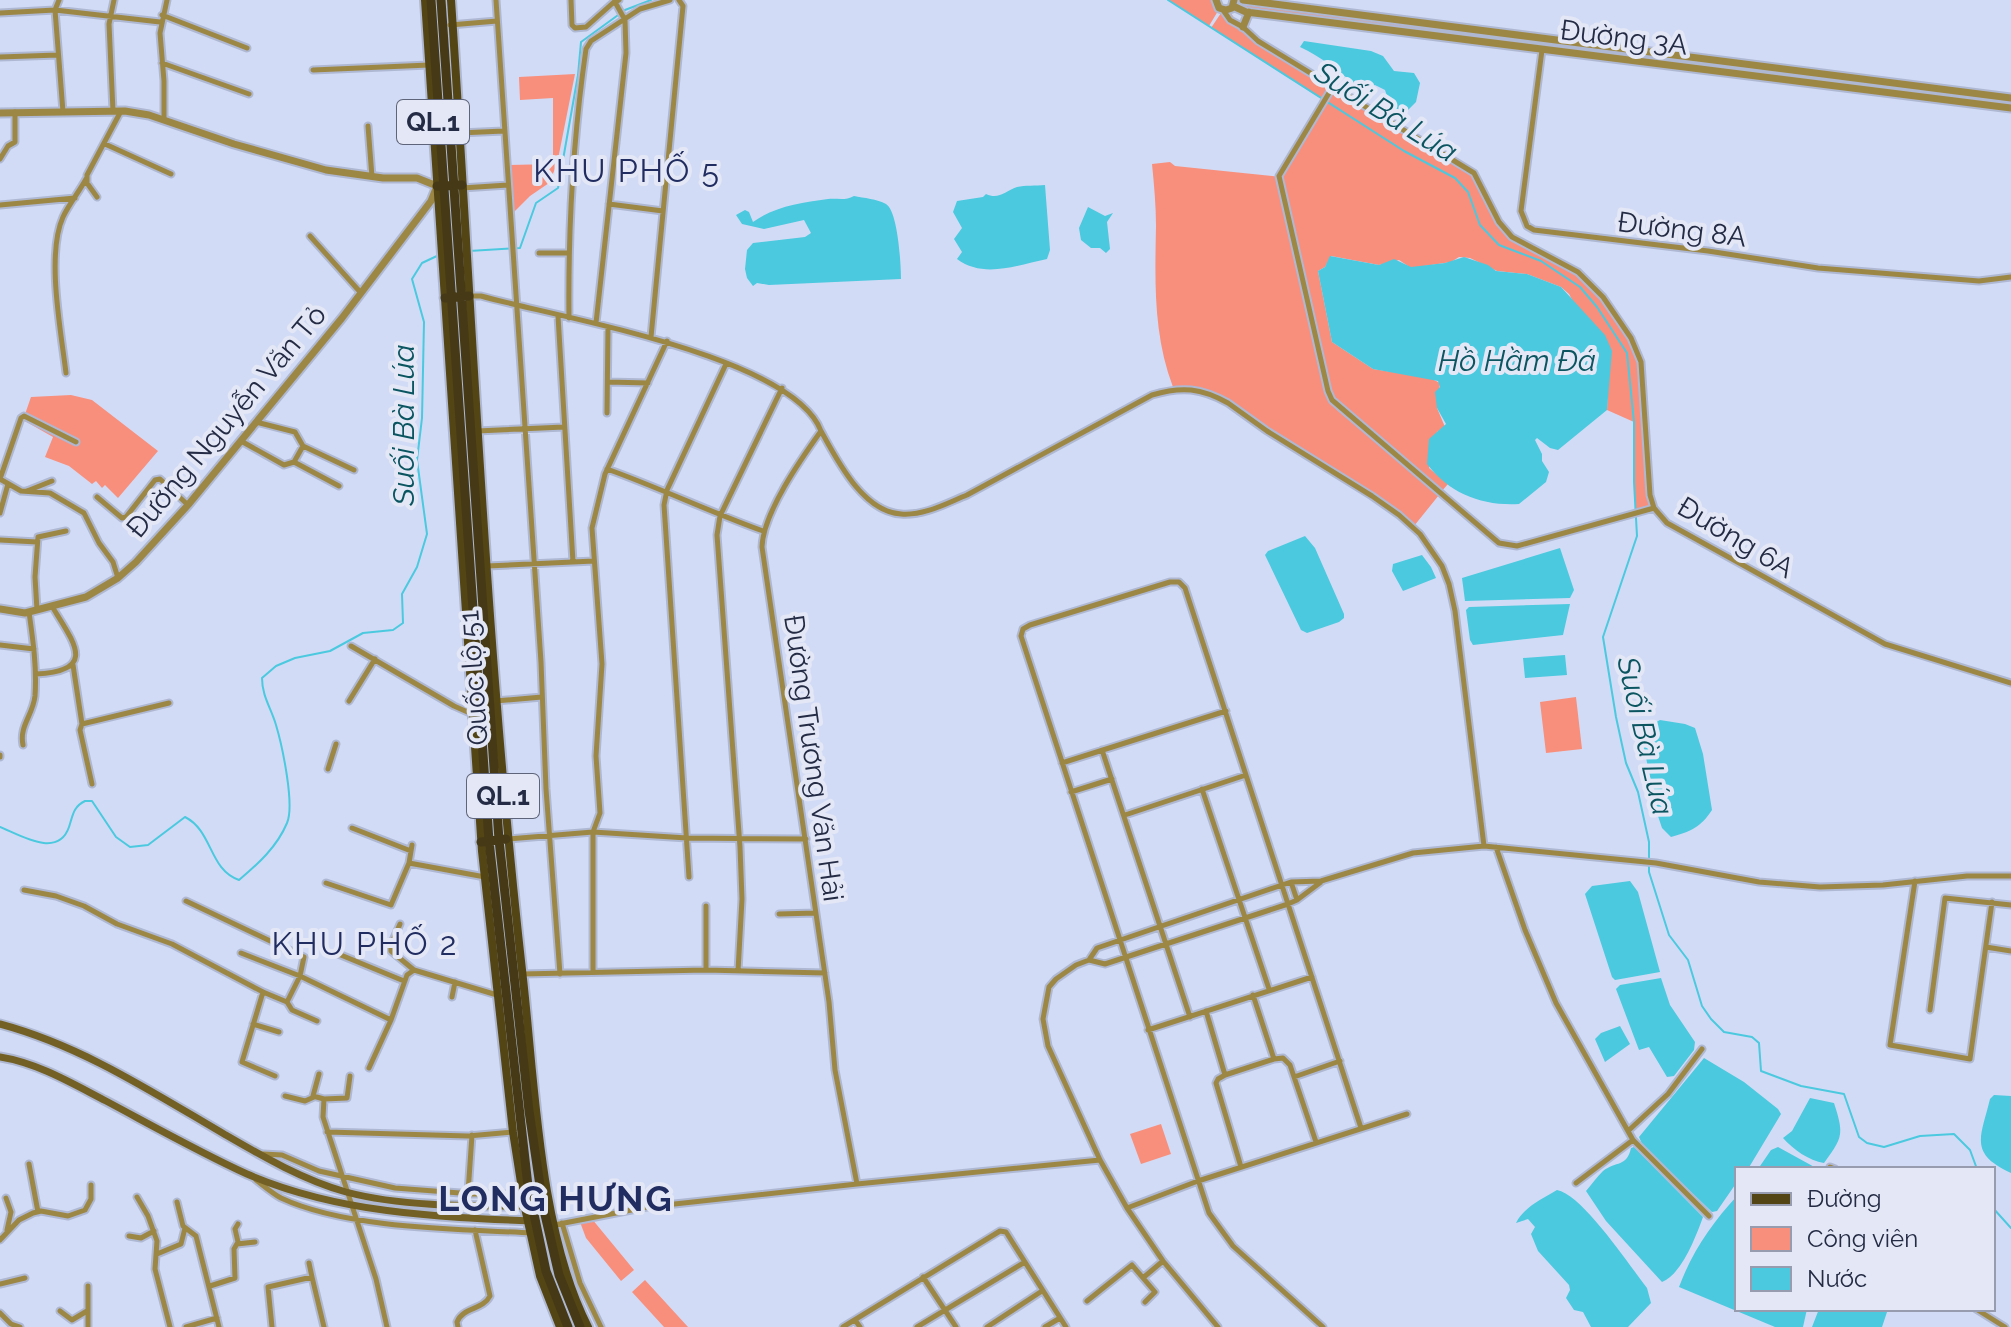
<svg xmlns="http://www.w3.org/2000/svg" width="2011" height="1327" font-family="Raleway,sans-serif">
<rect width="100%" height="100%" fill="#d2dbf5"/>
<path fill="#f88f7c" d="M1168,0H1211L1218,11L1209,26Z
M1238,1L1246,5L1518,39L1517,42L1246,9L1237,4Z
M1230,12L1247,36L1256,43L1473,174L1511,239L1560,263L1576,274L1601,298L1629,339L1639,363L1652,507L1635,512L1634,422L1607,410L1609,373L1589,318L1576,307L1569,294L1561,287L1527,274L1497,271L1470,258L1459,257L1451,262L1411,268L1399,260L1379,265L1331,256L1325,267L1318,271L1332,342L1373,369L1430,378L1440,383L1437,408L1445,427L1437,432L1429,468L1448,484L1441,492L1331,401L1337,410L1439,495L1414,526L1229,401C1210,391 1194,386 1173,387C1153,334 1155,281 1156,226C1156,206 1154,184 1152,164L1170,162L1175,166L1281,177L1325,101L1211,28L1221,13Z
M1564,45L2011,102V105L1614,55L1564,48Z
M575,74L557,164L549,183L530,196L512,214L509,165L553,164V98L520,100L519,77Z
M71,395L92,400L158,451L118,498L105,485L102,488L96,481L92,484L69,466L45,457L53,437L23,420L31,397Z
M1576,697L1582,749L1546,753L1540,702Z
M1161,1124L1171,1154L1141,1164L1130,1134Z
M592,1219L634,1270L621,1281L586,1238L580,1222Z
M645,1280L688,1327H664L632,1292Z"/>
<path fill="#4bc9df" d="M1304,41L1371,51L1383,56L1394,71L1414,73L1420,83L1416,102L1404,114L1391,108L1385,90L1375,85L1359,87C1340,73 1322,57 1300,47Z
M1045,185L1050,250L1047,259C1017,265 984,279 957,259L962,252L954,239L962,228L953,212L957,201L983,197L986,194C999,200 1005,191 1017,187C1025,185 1036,186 1045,185Z
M854,196C864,198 877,199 886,204C898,211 901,265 901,279L769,285L757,283L753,286L747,278L745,269L747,250L753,243L805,237L811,233L804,220L764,229L742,224L736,215L745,210L749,212L753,222C775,206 801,203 828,199C838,198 845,201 854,196Z
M1088,207L1105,216L1113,213L1107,222L1110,249L1106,253L1100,248H1091L1081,240L1079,228Z
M1330,256L1379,265L1394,259L1411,267L1445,263L1464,257L1488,265L1496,271L1527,274L1561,287L1605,335L1612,351L1607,410L1558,450L1550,448L1537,438L1535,440L1542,454V461L1549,472L1546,482L1519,504C1482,506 1450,494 1427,464L1429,439L1446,424L1437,408L1435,392L1440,387L1438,381L1373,369L1332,342L1318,271L1325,267Z
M1305,536L1315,548L1344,614V618L1339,622L1307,633L1301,630L1265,555L1268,551Z
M1560,548L1574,590L1570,598L1465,601L1462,578Z
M1422,555L1431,567L1436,578L1403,591L1392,571L1393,564Z
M1570,604L1563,635L1473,645L1470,640L1466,610L1469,607Z
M1565,655L1567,675L1525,678L1523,658Z
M1660,720L1685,724L1695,728L1703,754L1712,810C1701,827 1690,832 1671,837L1662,828L1658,816L1643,743L1649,726Z
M1630,881L1638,892L1660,972L1615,980L1612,977L1585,894L1592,886Z
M1661,978L1670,1005L1695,1042L1694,1050L1674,1076L1667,1077L1649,1047L1639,1050L1616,989L1620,985Z
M1620,1026L1630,1044L1605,1062L1595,1039L1601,1033Z
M1704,1058L1744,1082L1778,1109L1781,1114L1748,1169H1737V1182L1717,1211L1712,1212L1643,1146L1639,1137Z
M1994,1095L2011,1096V1173C1968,1153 1981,1137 1990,1099Z
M1810,1098L1834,1103C1844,1134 1843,1137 1824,1163C1809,1161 1793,1149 1783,1138L1792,1131Z
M1634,1147L1703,1217C1696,1236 1682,1274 1662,1282L1606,1221L1586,1191C1591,1185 1597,1177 1603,1171C1616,1161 1627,1167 1631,1148Z
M1778,1147L1818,1169H1758L1771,1150Z
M1557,1190C1583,1195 1629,1265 1647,1288L1651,1303L1628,1327H1591L1583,1312L1574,1310L1566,1298L1570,1290L1569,1285L1538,1251L1531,1234L1535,1227L1528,1219L1516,1223C1524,1207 1542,1199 1557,1190Z
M1737,1196V1309H1807L1803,1327H1775L1679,1287C1692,1252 1712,1223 1737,1196Z
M1819,1309H1888L1882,1327H1812Z"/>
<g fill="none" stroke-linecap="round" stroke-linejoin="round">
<path stroke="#4bc9df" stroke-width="2" d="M1168,0L1404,151L1455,178L1468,192L1480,225L1499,245L1541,261L1580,287L1597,307L1627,353L1634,422V482L1637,536L1603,637L1616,717L1626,763L1638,792L1649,842V872L1669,935L1688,960L1702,1006L1711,1019L1724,1032L1752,1037L1759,1043L1761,1071L1801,1086L1844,1094L1859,1137L1867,1143L1884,1147L1920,1136L1954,1134L1970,1150L1977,1169
M469,251L520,248L536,203L558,188L578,75L581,42L625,10L651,0
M0,827C20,835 58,859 69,827C73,815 73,807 85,801H92L116,837L130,847L148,845L185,817C213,831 209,870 239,880C258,864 277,847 287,823C295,805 282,745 276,725C271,708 262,696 262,678L276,666L295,658L330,651L363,633L393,630L403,623L402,594L417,567L427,534L417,460L422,418L424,322L412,279L422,263L439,255
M1993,1208L2011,1228"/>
<defs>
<path id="minor" d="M59,0L55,10L63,112
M496,0L541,662L546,789L560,974
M571,0L572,25L575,28L586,27L614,2
M1223,10L1230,20L1243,27L1258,41L1474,173L1499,222L1512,237L1578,272L1603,297L1631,338L1641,362L1650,495L1654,508L1667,523L1885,644L2011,683
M0,13L55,10L160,22
M162,15L247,48
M450,25L497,21
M1542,50L1521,211L1527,226L1534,230L1708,251L1818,268L1979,281L2011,277
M0,57L58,55
M162,63L249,94
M313,70L429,65
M1332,88L1279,176L1328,391L1332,400L1499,543L1517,546L1654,508
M113,111L109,24L114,0
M164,120V81L160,33L167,0
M368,126L372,177
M459,133L504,131
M105,144L171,174
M0,159L8,146L15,142V112
M462,188L508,185
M97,197L87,183V175L121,111
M609,204L663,211
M0,205L75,198
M310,236L361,293
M539,253H569
M470,296H481C556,317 793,356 821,431C801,459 763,513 762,547L829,1002L835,1070L857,1184L647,1207L554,1225
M558,316L573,562
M569,318C568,227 573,139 586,49L591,41L640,9L670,0
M596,323L626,53L625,20L615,2L619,0
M651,337L683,6L679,0
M66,373C61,331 46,255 63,217C69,204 79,192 86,179
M608,382L648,383
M607,413L608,327
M256,422L295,432L303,446L354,470
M477,431L564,427
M821,431C837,460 863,512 901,514C924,516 947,503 967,495L1152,395C1182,386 1201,388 1228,403L1267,431L1372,496L1399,515L1420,534L1442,566L1449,584L1455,611L1484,846
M241,441L284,465L294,462L303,446
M294,462L339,486
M607,469C660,488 710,512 763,531
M0,479L21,491L50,493L84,513L99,543L113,562L118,578
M0,479L21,418L24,416L76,442
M27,491L52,481
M97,497L122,518L126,517L155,480L160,479L188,505
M0,513L8,484
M0,540L37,542
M487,566L594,561
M37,610L35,577L38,537L66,531
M0,645L34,649
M351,646L454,706L472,714
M73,665L82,724L169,703
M36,674C97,671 75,644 53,608
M349,701L375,659
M495,701L542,697
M82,724L80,730L92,784
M23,745C19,726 33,715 35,696C37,668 33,640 29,612
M1102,750L1190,1017
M0,755V757
M1062,763L1226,711
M328,769L336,744
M1202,789L1269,989
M1071,792L1112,779
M1125,815L1246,775
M352,828L411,851
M507,839L593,832L687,838L806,839
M1496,847L1525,930L1556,1003L1633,1140L1576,1183
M409,863L485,877
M689,877L664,505L667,490L726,364
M1915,881L1890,1045L1970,1059L1992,902
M1291,882L1297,900
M326,883L391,905L409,863L412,845
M24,890L56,896L84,906L117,924L172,944L263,992L287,1002L292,1010L317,1021
M186,901L304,957L300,976L287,1002
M779,914L816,913
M400,924L391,945V951L414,970
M1986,947L2011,951
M241,953L300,976L391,1020L407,975L414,970L497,995
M336,953L404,981
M1089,960L1097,948L1291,882L1321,881L1413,853L1484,846L1656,863L1759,882L1820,887L1883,885L1967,876H2011
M706,970V906
M738,971L742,899L740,847L717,535L720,516L782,388
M593,972V832L600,813L596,756L602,664L592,528L605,474L667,341
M522,974L706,970L825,973
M263,992L242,1062L275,1076
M1253,995L1274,1059L1283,1058L1290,1065L1316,1142
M452,997L455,982
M1930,1010L1945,898L2011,905
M1206,1011L1225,1075L1218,1079L1216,1083L1241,1167
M253,1024L279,1032
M1148,1030L1312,977
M369,1068L391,1020
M319,1074L313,1096L324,1099
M1225,1075L1274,1059
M350,1076L347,1098L324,1099L323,1117L376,1279L387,1327
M1294,1077L1340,1061
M285,1096L305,1101L314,1097
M1628,1131L1668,1094L1702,1049
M327,1132L468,1136L514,1132
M1633,1140L1709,1216
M263,1154L282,1155L319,1171L395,1188L473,1194H543
M29,1164L38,1212
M1830,1167L1835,1169
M256,1180C264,1186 272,1193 281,1198C347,1229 459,1229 532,1233
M857,1184L1100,1160
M468,1193L472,1135
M137,1197L148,1216L157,1241L155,1269L170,1327
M6,1198L11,1212L7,1230
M177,1202L183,1226L196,1236L219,1327
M1127,1208L1198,1181L1407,1114
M562,1223L580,1283L601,1327
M129,1236L141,1238L154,1231
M0,1240L19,1220L33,1213L41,1211L68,1216L85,1210L91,1199V1185
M237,1244L255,1242
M157,1254L181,1244L185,1228
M309,1263L312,1277
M923,1277L956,1327
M1144,1277L1163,1261
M0,1284L25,1278
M88,1286V1327
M210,1286L235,1278L234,1249L238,1242L235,1229L238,1224
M1087,1301L1132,1265L1155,1292L1145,1302
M1976,1309L2005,1327
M60,1311L72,1320L87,1311
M0,1313L11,1324L20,1327
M855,1320L860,1327
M186,1327L217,1318
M272,1327L268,1287L312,1277L324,1327
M458,1327L457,1322C463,1307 483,1310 490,1296L475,1230
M843,1327L1000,1231L1006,1232L1011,1240L1066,1327
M917,1327L1025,1262
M987,1327L1042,1291
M1045,1327L1060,1318
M1218,1327L1163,1261L1127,1208L1100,1160L1048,1046L1043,1019L1049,987L1056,979L1076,965L1089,960L1105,964L1288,904L1297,900L1321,882
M1323,1327L1233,1246L1209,1213L1021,636L1023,629L1030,625L1170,582H1179L1185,588L1361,1128"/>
<path id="tertiary" d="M1216,0L1219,8L1226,10L1232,8L1234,0
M1243,0L2011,98
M1233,6L1246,12L2011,108
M1243,27L1249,12
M0,113L125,111L149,115L234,144L326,170L383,178H417L437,186L431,201L342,318L188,505L136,562L118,578L86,597L25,613L0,609"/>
<path id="secondary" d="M0,1024C82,1046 152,1092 224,1134C262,1156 303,1180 346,1192C403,1207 469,1206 528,1206
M0,1057C38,1063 73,1084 106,1101C153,1126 199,1152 247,1174C337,1213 436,1217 533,1221"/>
<path id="primary" d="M425,0L482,851L513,1132L525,1208L540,1276L560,1327
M451,0C473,326 486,654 523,979C535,1086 539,1231 588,1327"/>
<path id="trunk" d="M431,0L489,841L528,1186L546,1271L568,1327
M441,0L499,840L529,1111L543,1206L559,1275L580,1327
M437,186L462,185
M445,298L469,296
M481,842L506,839"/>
</defs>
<use href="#minor" stroke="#afb8d2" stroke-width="9"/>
<use href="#tertiary" stroke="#afb8d2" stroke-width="11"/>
<use href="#secondary" stroke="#afb8d2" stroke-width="11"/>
<use href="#primary" stroke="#afb8d2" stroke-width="12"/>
<use href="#trunk" stroke="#afb8d2" stroke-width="13"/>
<use href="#minor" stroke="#9d8744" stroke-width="5"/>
<use href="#tertiary" stroke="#9d8744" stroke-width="7"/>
<use href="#secondary" stroke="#736024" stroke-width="7"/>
<use href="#primary" stroke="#544515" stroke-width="8"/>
<use href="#trunk" stroke="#463a16" stroke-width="9"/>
</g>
<g text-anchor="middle" stroke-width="8" stroke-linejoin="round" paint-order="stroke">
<g fill="#e4e8f6" stroke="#5e6479" stroke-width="2">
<rect x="397" y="100" width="72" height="44" rx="6"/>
<rect x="467" y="774" width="72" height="44" rx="6"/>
</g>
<g font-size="26" font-weight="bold" fill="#242b44">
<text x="433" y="131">QL.1</text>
<text x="503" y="805">QL.1</text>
</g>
<g font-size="28" fill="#242b44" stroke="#e4e8f6">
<text transform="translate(1624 37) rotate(7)" y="10">Đường 3A</text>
<text transform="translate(1682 229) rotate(7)" y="10">Đường 8A</text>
<text transform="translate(226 421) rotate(-50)" y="10">Đường Nguyễn Văn Tỏ</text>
<text transform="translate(1736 537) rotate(31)" y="10">Đường 6A</text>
<text transform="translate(473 678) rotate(-94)" y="10">Quốc lộ 51</text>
<text transform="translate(814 758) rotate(82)" y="10">Đường Trương Văn Hải</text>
</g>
<g font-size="30" font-style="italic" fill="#0b5561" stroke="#e4e8f6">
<text transform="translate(1386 112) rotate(32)" y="10">Suối Bà Lúa</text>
<text x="1517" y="371">Hồ Hầm Đá</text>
<text transform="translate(404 425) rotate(-90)" y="10">Suối Bà Lúa</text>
<text transform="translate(1645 736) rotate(77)" y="10">Suối Bà Lúa</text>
</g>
<g font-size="32" letter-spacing="2" fill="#212c60" stroke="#e4e8f6">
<text x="627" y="182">KHU PHỐ 5</text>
<text x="365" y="955">KHU PHỐ 2</text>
</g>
<g font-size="36" font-weight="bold" letter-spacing="2" fill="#212c60" stroke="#e4e8f6">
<text x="556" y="1211">LONG HƯNG</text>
</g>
</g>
<rect x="1735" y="1167" width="260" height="144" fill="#e4e8f6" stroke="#979caf" stroke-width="2"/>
<rect x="1751" y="1193" width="40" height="12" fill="#544515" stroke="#979caf" stroke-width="2"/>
<text x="1807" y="1207" font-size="24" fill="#242b44">Đường</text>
<rect x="1751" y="1227" width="40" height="24" fill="#f88f7c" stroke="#979caf" stroke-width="2"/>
<text x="1807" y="1247" font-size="24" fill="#242b44">Công viên</text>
<rect x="1751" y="1267" width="40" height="24" fill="#4bc9df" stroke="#979caf" stroke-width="2"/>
<text x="1807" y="1287" font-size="24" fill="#242b44">Nước</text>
</svg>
